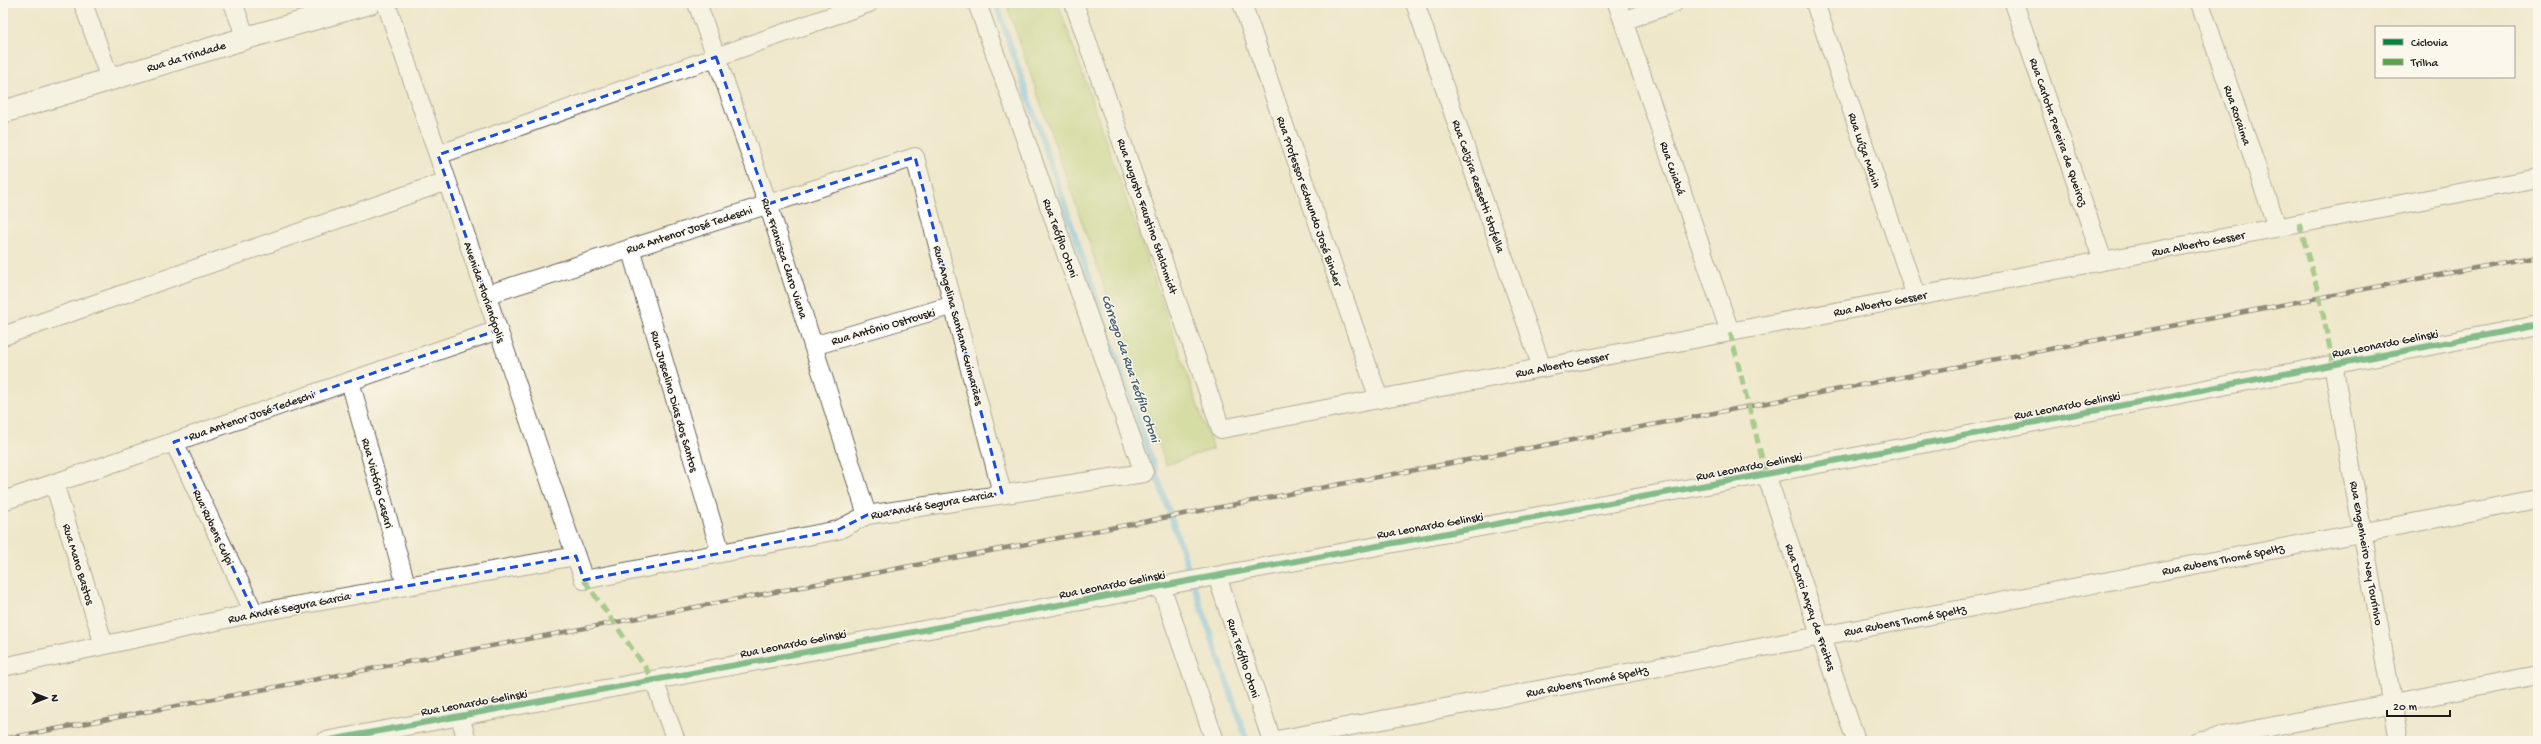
<svg xmlns="http://www.w3.org/2000/svg" width="2541" height="744" font-family="'Gochi Hand',sans-serif">
<rect width="100%" height="100%" fill="#fbf7ec"/>
<filter id="ink" filterUnits="userSpaceOnUse"><feTurbulence type="fractalNoise" baseFrequency=".025" numOctaves="2"/><feDisplacementMap in="SourceGraphic" scale="8" xChannelSelector="R" yChannelSelector="G"/><feConvolveMatrix kernelMatrix="1 2 1 2 8 2 1 2 1" color-interpolation-filters="sRGB"/></filter>
<filter id="wash" filterUnits="userSpaceOnUse"><feTurbulence type="fractalNoise" baseFrequency=".012" numOctaves="4" result="noise"/><feDisplacementMap in="SourceGraphic" scale="16" xChannelSelector="R" yChannelSelector="G"/><feGaussianBlur stdDeviation="0.9" result="paint"/><feColorMatrix in="noise" values="0 0 0 0 0 0 0 0 0 0 0 0 0 0 0 0 0 1.4 0 .05"/><feComposite in="paint" operator="in"/></filter>
<g filter="url(#wash)">
<rect width="100%" height="100%" fill="#efe7ca"/>
<path fill="#b6cf75" stroke="#697648" d="M1006,3H1058L1213,449L1166,465Z"/>
<g fill="none" stroke-linecap="round" stroke-linejoin="round">
<path stroke="#72bdeb" stroke-width="6" d="M996,3L1247,741"/>
</g>
</g>
<g filter="url(#ink)">
<g fill="none" stroke-linecap="round" stroke-linejoin="round">
<defs>
<path id="street" d="M83,3L110,79
M233,3L246,38
M386,3L584,580L838,530L867,515L1144,473L977,3
M697,3L768,204L867,515
M1074,3L1221,429L2538,178
M1242,3L1379,399
M1415,3L1542,368
M1617,3L1730,332
M1815,3L1916,296
M2014,3L2103,261
M2200,3L2277,227
M1623,21L1674,3
M438,155L869,3
M630,248L721,553
M486,295L915,157L1002,493
M3,336L447,181
M813,346L954,305
M2333,364L2399,741
M350,381L406,585
M174,442L254,613
M1766,474L1856,741
M54,483L104,645
M3,501L498,330
M1217,576L1272,741
M1161,586L1215,741
M3,667L254,613L576,556
M654,680L676,741
M460,716L467,741
M325,741L1766,474L2538,325
M1272,741L2538,499
M2197,741L2538,675"/>
<path id="secondary" d="M3,112L246,38L370,3"/>
</defs>
<use href="#street" stroke="#666359" stroke-width="20"/>
<use href="#secondary" stroke="#666359" stroke-width="24"/>
<use href="#street" stroke="#fff" stroke-width="18"/>
<use href="#secondary" stroke="#fff" stroke-width="22"/>
<defs>
<path id="rail" d="M3,739L2538,256"/>
</defs>
<use href="#rail" stroke="#1c1c1c" stroke-width="4.5"/>
<use href="#rail" stroke="#fbf7ec" stroke-width="3" stroke-dasharray="9" stroke-linecap="butt"/>
<path stroke="#52a943" stroke-width="5" stroke-dasharray="10 5" stroke-linecap="butt" d="M2299,223L2320,299L2333,364
M1730,332L1766,474
M584,580L654,680
M1270,741H1272"/>
<defs>
<path id="cycleway" d="M325,741L1766,474L2538,325"/>
</defs>
<use href="#cycleway" stroke="#fbf7ec" stroke-width="8"/>
<use href="#cycleway" stroke="#00873e" stroke-width="6"/>
</g>
</g>
<path d="M0 0H2541V744H0ZM716,57L768,204L915,157L1002,493L867,515L838,530L584,580L576,556L254,613L174,442L498,330L438,155Z" fill="#efe7ca" fill-opacity=".55" fill-rule="evenodd"/>
<path fill="none" stroke="#1d4ed8" stroke-width="3" stroke-dasharray="8 5" stroke-linejoin="round" d="M716,57L768,204L915,157L1002,493L867,515L838,530L584,580L576,556L254,613L174,442L498,330L438,155Z"/>
<g text-anchor="middle" stroke-width="3" stroke-linejoin="round" paint-order="stroke">
<g font-size="12" fill="#1c1c1c" stroke="#fbf7ec">
<text transform="translate(186 56) rotate(-17)" y="4">Rua da Trindade</text>
<text transform="translate(2238 115) rotate(71)" y="4">Rua Roraima</text>
<text transform="translate(2059 132) rotate(71)" y="4">Rua Carlota Pereira de Queiroz</text>
<text transform="translate(1865 150) rotate(71)" y="4">Rua Luíza Mahin</text>
<text transform="translate(1673 168) rotate(71)" y="4">Rua Cuiabá</text>
<text transform="translate(1479 186) rotate(71)" y="4">Rua Celzira Ressetti Stofella</text>
<text transform="translate(1310 201) rotate(71)" y="4">Rua Professor Edmundo José Binder</text>
<text transform="translate(1148 216) rotate(71)" y="4">Rua Augusto Faustino Stalchmidt</text>
<text transform="translate(689 229) rotate(-18)" y="4">Rua Antenor José Tedeschi</text>
<text transform="translate(1061 238) rotate(70)" y="4">Rua Teófilo Otoni</text>
<text transform="translate(2198 243) rotate(-11)" y="4">Rua Alberto Gesser</text>
<text transform="translate(785 258) rotate(72)" y="4">Rua Francisca Claro Viana</text>
<text transform="translate(485 292) rotate(71)" y="4">Avenida Florianópolis</text>
<text transform="translate(1880 303) rotate(-11)" y="4">Rua Alberto Gesser</text>
<text transform="translate(959 325) rotate(75)" y="4">Rua Angelina Santana Guimarães</text>
<text transform="translate(883 326) rotate(-16)" y="4">Rua Antônio Ostrovski</text>
<text transform="translate(2385 343) rotate(-11)" y="4">Rua Leonardo Gelinski</text>
<text transform="translate(1562 364) rotate(-11)" y="4">Rua Alberto Gesser</text>
<text transform="translate(675 401) rotate(74)" y="4">Rua Juscelino Dias dos Santos</text>
<text transform="translate(2067 405) rotate(-11)" y="4">Rua Leonardo Gelinski</text>
<text transform="translate(251 415) rotate(-19)" y="4">Rua Antenor José Tedeschi</text>
<text transform="translate(1749 466) rotate(-11)" y="4">Rua Leonardo Gelinski</text>
<text transform="translate(378 483) rotate(75)" y="4">Rua Victório Casari</text>
<text transform="translate(932 504) rotate(-10)" y="4">Rua André Segura Garcia</text>
<text transform="translate(1430 525) rotate(-10)" y="4">Rua Leonardo Gelinski</text>
<text transform="translate(214 527) rotate(65)" y="4">Rua Rubens Culpi</text>
<text transform="translate(2367 553) rotate(80)" y="4">Rua Engenheiro Ney Tourinho</text>
<text transform="translate(2223 559) rotate(-11)" y="4">Rua Rubens Thomé Speltz</text>
<text transform="translate(79 564) rotate(73)" y="4">Rua Mano Bastos</text>
<text transform="translate(1112 584) rotate(-11)" y="4">Rua Leonardo Gelinski</text>
<text transform="translate(289 607) rotate(-11)" y="4">Rua André Segura Garcia</text>
<text transform="translate(1811 607) rotate(71)" y="4">Rua Darci Ançay de Freitas</text>
<text transform="translate(1905 620) rotate(-11)" y="4">Rua Rubens Thomé Speltz</text>
<text transform="translate(793 643) rotate(-11)" y="4">Rua Leonardo Gelinski</text>
<text transform="translate(1244 658) rotate(72)" y="4">Rua Teófilo Otoni</text>
<text transform="translate(1587 681) rotate(-11)" y="4">Rua Rubens Thomé Speltz</text>
<text transform="translate(474 702) rotate(-10)" y="4">Rua Leonardo Gelinski</text>
</g>
<g font-size="13" font-style="italic" fill="#3e5c6f" stroke="#fbf7ec">
<text transform="translate(1132 368) rotate(71)" y="5">Córrego da Rua Teófilo Otoni</text>
</g>
</g>
<rect width="2541" height="744" fill="none" stroke="#fbf7ec" stroke-width="16"/>
<rect x="2375" y="26" width="140" height="52" fill="#fbf7ec" stroke="#a29f99"/>
<rect x="2383" y="39" width="20" height="6" fill="#00873e" stroke="#a29f99"/>
<text x="2411" y="46" font-size="12" fill="#1c1c1c">Ciclovia</text>
<rect x="2383" y="59" width="20" height="6" fill="#52a943" stroke="#a29f99"/>
<text x="2411" y="66" font-size="12" fill="#1c1c1c">Trilha</text>
<g transform="translate(46 698) rotate(90)" stroke="#fbf7ec" stroke-width="3" paint-order="stroke">
<path d="M0-3L7 15L0 10L-7 15Z" fill="#1c1c1c"/>
<text y="-6" font-size="11" font-weight="bold" text-anchor="middle" fill="#1c1c1c">N</text>
</g>
<path d="M2387 710v6h63v-6" fill="none" stroke="#1c1c1c" stroke-width="2"/>
<text x="2393" y="710" font-size="12" fill="#1c1c1c" stroke="#fbf7ec" stroke-width="3" paint-order="stroke">20 m</text>
</svg>
